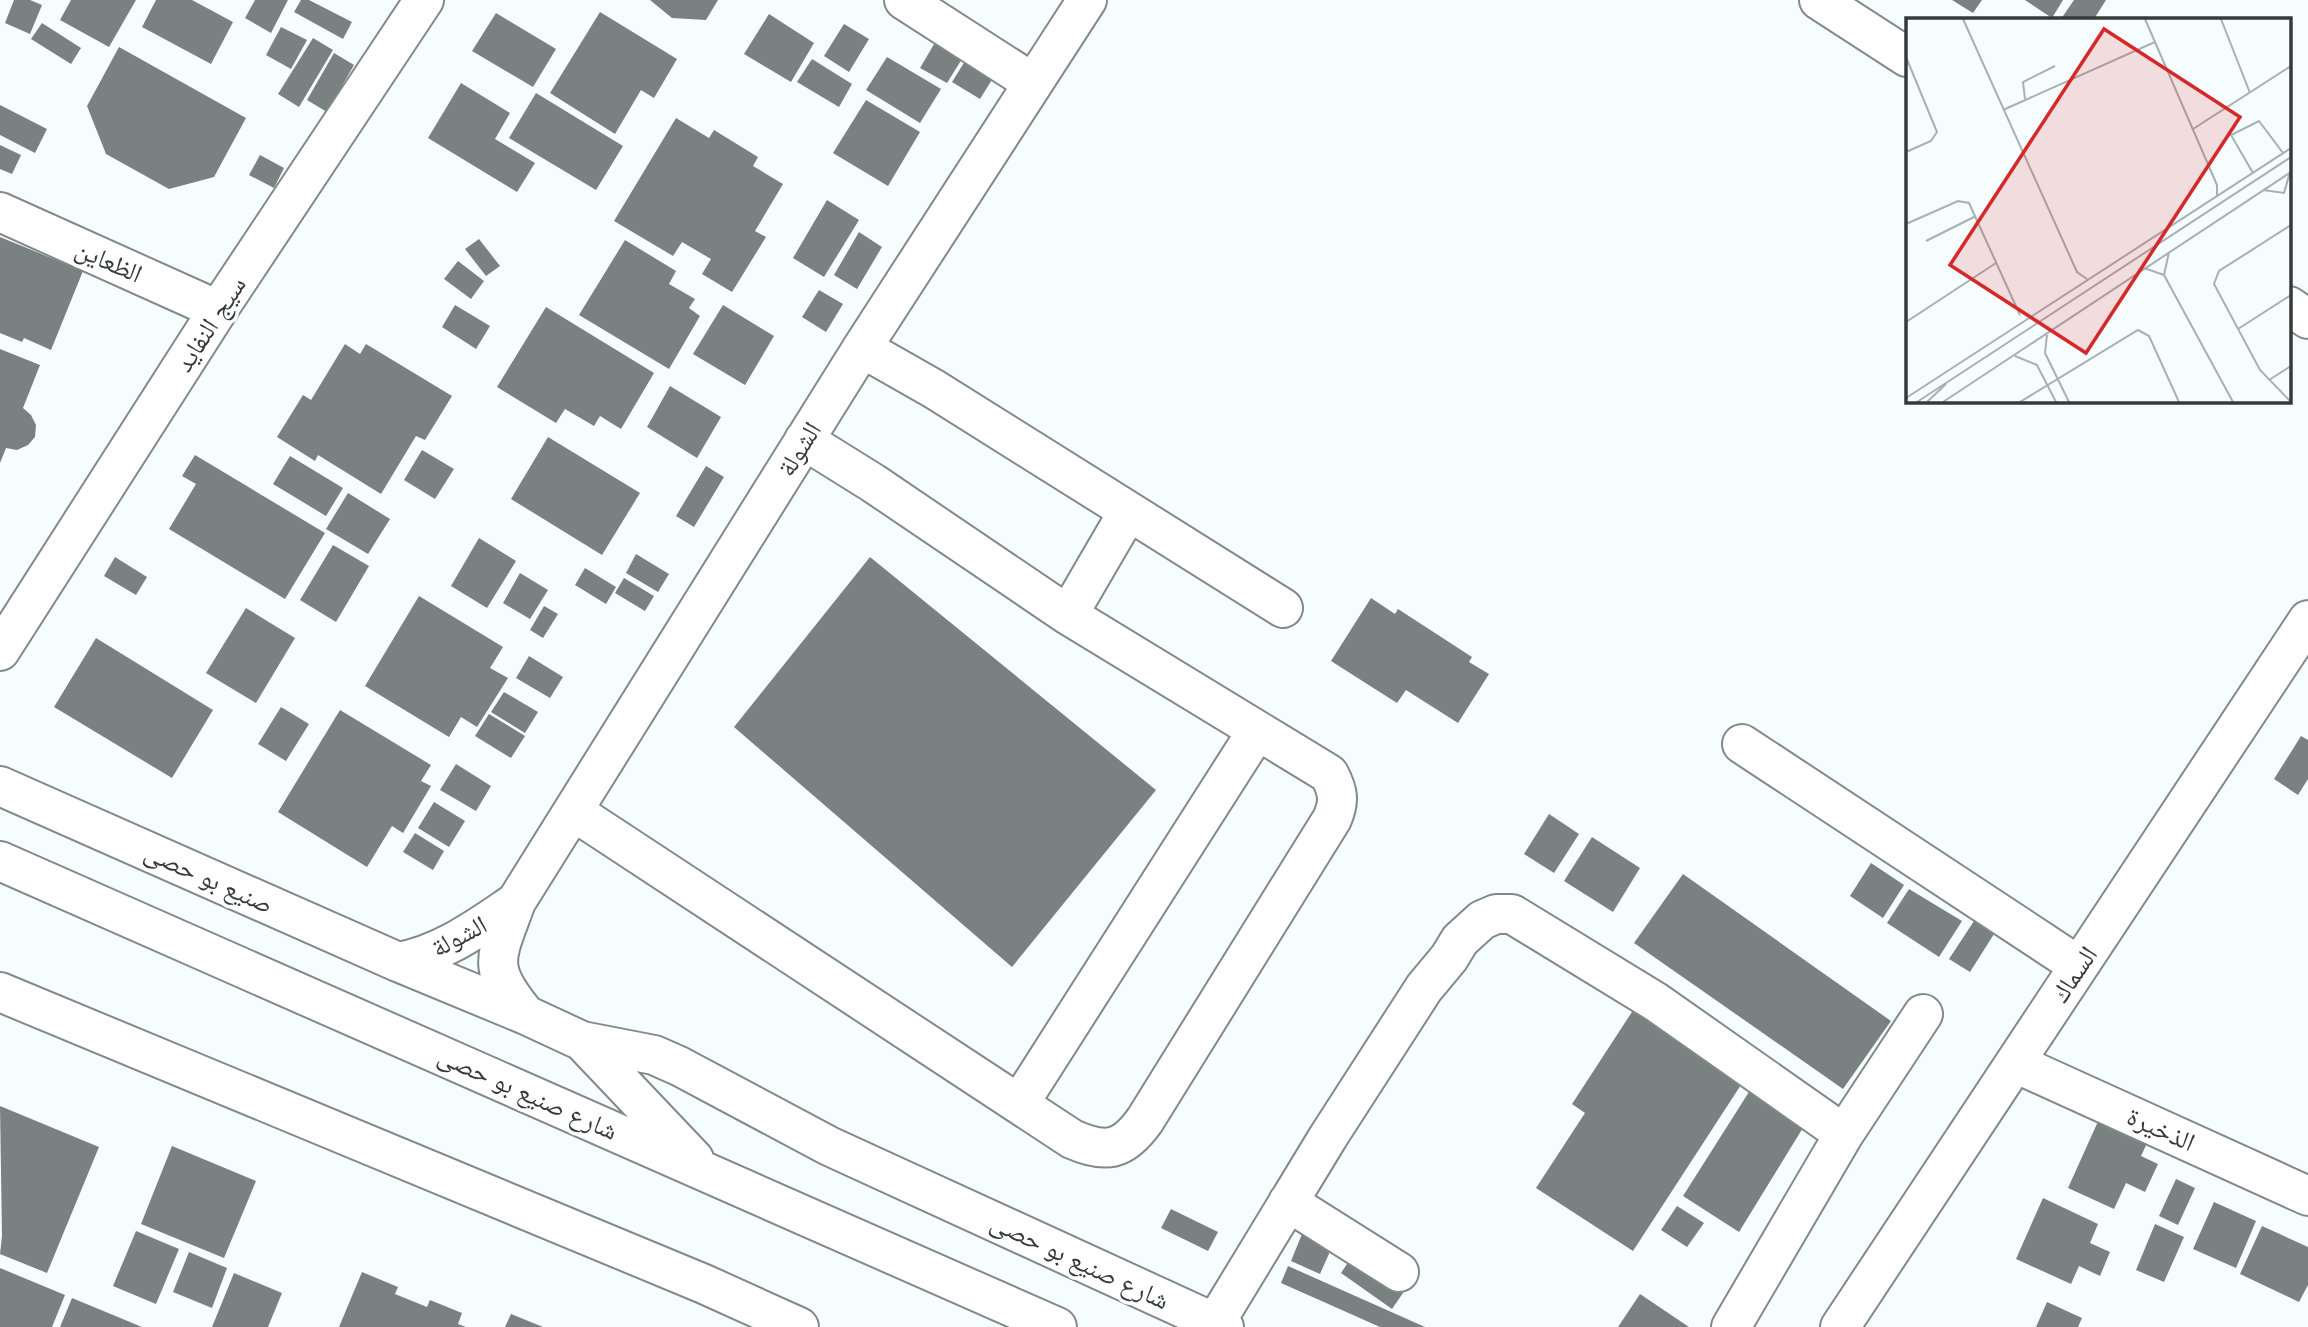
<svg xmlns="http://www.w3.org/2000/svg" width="2308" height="1327" font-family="Mulish,'Noto Naskh Arabic',sans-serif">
<rect width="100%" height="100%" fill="#f6fdfe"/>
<path fill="#7a8181" d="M14,0H30L42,5L30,34L5,23Z
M71,0H136L109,47L60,20Z
M156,0H192L233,22L211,64L142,27Z
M255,0H288L271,33L245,18Z
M301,0H309L352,22L343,39L294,12Z
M650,0H718L706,20L672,18Z
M1952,0H1982L1973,13Z
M2025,0H2063L2052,18Z
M2074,0H2106L2094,19H2061Z
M600,12L677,59L654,98L641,90L615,134L550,93Z
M496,13L556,49L533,87L472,51Z
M769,14L814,43L791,82L744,54Z
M42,23L81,48L71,64L31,39Z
M844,24L869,39L849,72L824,56Z
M281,27L307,40L291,69L266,55Z
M940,34L967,51L947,83L920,68Z
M313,38L333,50L299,107L278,94Z
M119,47L246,118L214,177L169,189L106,154L87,106Z
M334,53L354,65L327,112L307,100Z
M970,53L998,70L980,99L952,82Z
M887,57L941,89L920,123L866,90Z
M812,59L852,84L839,107L797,82Z
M461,83L510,113L495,139L535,163L517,192L428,138Z
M536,93L623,146L596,190L509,138Z
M866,100L920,132L888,186L833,153Z
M0,105L47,129L35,153L0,135Z
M676,118L709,138L714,130L758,157L753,166L783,184L755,231L766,237L732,292L702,274L711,259L682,242L673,256L614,221Z
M0,145L21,155L12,174L0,169Z
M260,155L284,168L274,188L249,175Z
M827,200L859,220L824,277L793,258Z
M859,232L882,247L857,289L834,275Z
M0,237L83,271L51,350L24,338L22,342L0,333Z
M479,239L500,266L486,276L465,249Z
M625,240L676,271L669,284L695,299L689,308L700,316L669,369L579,315Z
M458,261L484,281L471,299L444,279Z
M819,290L843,304L826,332L802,317Z
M455,305L490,326L476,349L442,327Z
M723,305L774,336L745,385L693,354Z
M546,307L654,373L621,429L600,416L594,426L565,409L556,423L497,387Z
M345,344L360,354L366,344L452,396L425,440L416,436L381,494L318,455L315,461L277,437L303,395L311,400Z
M0,349L40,365L23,408L31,415L36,425L35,437L28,445L17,450L6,448L0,463Z
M670,386L721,417L697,458L647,427Z
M548,437L640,493L602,555L511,499Z
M422,450L454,469L435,499L404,480Z
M195,455L325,533L285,599L169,529L196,484L182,476Z
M290,456L343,488L326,516L273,484Z
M706,466L724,477L694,527L676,516Z
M348,493L390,519L368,554L326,529Z
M479,538L516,561L487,608L451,586Z
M333,545L369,566L336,622L300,600Z
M636,554L669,574L658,592L626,573Z
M115,557L147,577L136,595L104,576Z
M870,557L1156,790L1012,967L734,727Z
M585,568L616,587L606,604L575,585Z
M520,573L548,590L530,619L503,603Z
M624,578L654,596L645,611L615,593Z
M419,596L503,647L490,668L508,678L477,727L461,717L449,737L365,686Z
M1371,598L1395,614L1398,609L1472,657L1469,662L1489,674L1458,723L1406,690L1397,703L1331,661Z
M544,606L558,614L543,638L530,630Z
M246,608L295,638L256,703L206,673Z
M96,638L213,710L172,778L54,707Z
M529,656L563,677L550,698L516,678Z
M504,692L538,712L525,733L491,712Z
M281,707L309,724L286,761L258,744Z
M340,710L431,765L421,781L431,786L403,833L392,826L367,867L278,812Z
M489,714L525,736L511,758L475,736Z
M2301,736L2308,740V779L2298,795L2274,779Z
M456,764L491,786L476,811L440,790Z
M434,802L465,821L449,847L418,828Z
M1549,814L1579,834L1554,873L1524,854Z
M415,833L444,851L433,870L403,852Z
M1592,837L1640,868L1613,912L1564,881Z
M1871,863L1904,885L1883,918L1850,896Z
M1683,874L1891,1021L1843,1089L1634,943Z
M1909,889L1962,921L1939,957L1887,923Z
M1974,921L1994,934L1970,972L1949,959Z
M1641,998L1750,1071L1633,1251L1536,1188L1585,1113L1572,1104Z
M1754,1084L1809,1118L1739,1232L1683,1196Z
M0,1106L99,1147L47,1273L0,1254L2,1236Z
M2100,1117L2149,1139L2141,1156L2158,1164L2145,1192L2126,1183L2114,1209L2068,1188Z
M172,1146L256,1181L224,1258L141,1224Z
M2176,1179L2195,1188L2178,1225L2159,1216Z
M2043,1198L2098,1224L2090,1243L2110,1252L2100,1276L2079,1266L2071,1284L2016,1259Z
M2214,1202L2256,1221L2236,1268L2193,1249Z
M1677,1206L1704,1223L1687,1247L1661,1230Z
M1171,1209L1218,1232L1208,1251L1161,1228Z
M2155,1224L2184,1237L2164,1282L2136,1270Z
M2262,1226L2308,1247V1285L2299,1302L2240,1274Z
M136,1231L179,1249L156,1304L113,1286Z
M1302,1234L1332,1247L1320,1274L1291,1261Z
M189,1252L227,1268L212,1308L173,1292Z
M1351,1258L1403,1293L1392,1309L1341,1273Z
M1288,1266L1425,1327H1380L1281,1283Z
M0,1268L65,1295L52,1327H0Z
M362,1272L398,1287L395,1294L427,1307L430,1300L462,1313L458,1324L466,1327H339Z
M234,1273L282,1293L268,1327H212Z
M1640,1294L1689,1327H1618Z
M72,1298L142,1327H60Z
M2047,1302L2082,1318L2078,1327H2036Z
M511,1314L543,1327H505Z"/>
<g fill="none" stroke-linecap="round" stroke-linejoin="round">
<defs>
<path id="minor" d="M904,0L1033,83
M1819,0L1907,57
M0,212L218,310
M2289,306L2308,319
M862,348L934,389L1283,608
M1068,615L1128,512
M0,651L218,310L424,0
M1742,744L2079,966
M0,786L398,962L526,1015L582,1041L654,1055L679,1066L829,1146L1224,1327
M573,811L1072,1139C1106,1154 1123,1151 1145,1120L1332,819C1340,801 1338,791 1329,774L1068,615L873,483L804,440
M0,861L1057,1327
M398,962C443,954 479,927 516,902
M0,992L704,1284L799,1327
M526,1015C485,966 496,958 516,902L862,348L1087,0
M582,1041L694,1159
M2015,1063L2308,1196
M1019,1104L1257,731
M1844,1134L1923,1014
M1288,1202L1399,1272
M1215,1323L1328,1137L1424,988L1449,958L1460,940L1482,920L1496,914H1512L1656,1002L1844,1134L1731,1327
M1840,1327L2308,620"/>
</defs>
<use href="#minor" stroke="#838989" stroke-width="42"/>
<use href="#minor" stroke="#fff" stroke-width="38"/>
</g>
<g text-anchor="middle" stroke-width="7" stroke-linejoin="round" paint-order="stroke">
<g font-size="26" fill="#373a3a" stroke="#fff">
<text transform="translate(109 261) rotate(24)" y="9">الظعاين</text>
<text transform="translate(210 324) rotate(-57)" y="9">سيج النفايد</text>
<text transform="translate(799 449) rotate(-58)" y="9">الشولة</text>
<text transform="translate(209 878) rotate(24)" y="9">صنيع بو حصى</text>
<text transform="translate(459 936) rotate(-28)" y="9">الشولة</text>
<text transform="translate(2074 974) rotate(-56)" y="9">السماك</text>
<text transform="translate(528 1093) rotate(24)" y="9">شارع صنيع بو حصى</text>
<text transform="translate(2161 1129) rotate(24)" y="9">الذخيرة</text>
<text transform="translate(1080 1261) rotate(25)" y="9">شارع صنيع بو حصى</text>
</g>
</g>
<g transform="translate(1906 18)">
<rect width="385" height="385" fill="#f6fdfe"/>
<path fill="none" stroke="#aaafb0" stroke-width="2" d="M57,1L171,254L181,261M239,1L311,167V179M315,1L344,75M0,39L31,114L25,123L0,134M119,81L117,64L149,48M97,92L249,24M287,111L385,48M347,155L325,117L353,103L377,135M357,172L378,175L384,154M0,206L52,183L63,185L114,297M385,207L313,253L308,266L354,352L385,384M20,223L70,198M263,234L258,257L327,384M238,250L258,257M0,304L90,245M332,311L385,277M141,317L139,335L163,384M109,338L131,347L150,384M363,362L385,348M0,380L385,130M11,384L385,139M21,384L40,366M37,384L385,154M114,384L232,312L243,318L273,384"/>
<path fill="#d62828" fill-opacity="0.15" stroke="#d62828" stroke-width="3.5" d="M198,11L334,99L180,335L44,247Z"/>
<rect width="385" height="385" fill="none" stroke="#373a3a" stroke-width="3.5"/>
</g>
</svg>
